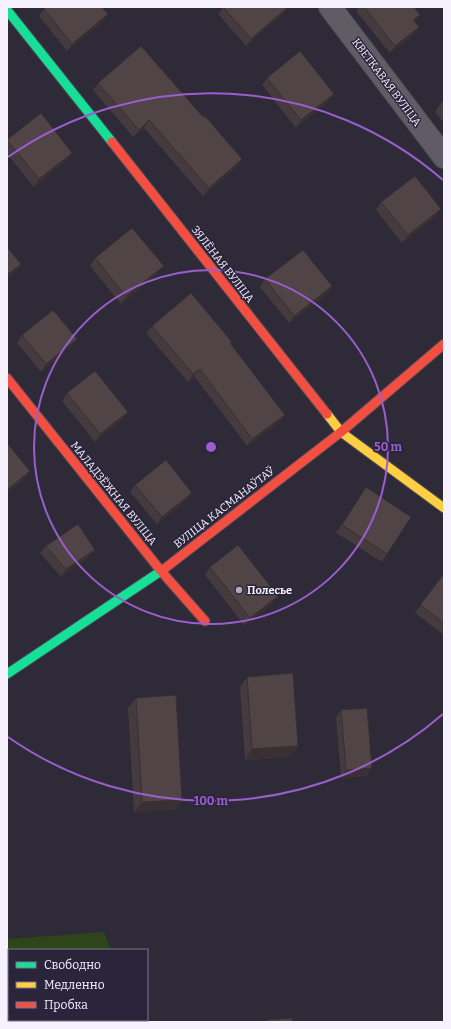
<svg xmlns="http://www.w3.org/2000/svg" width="451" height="1029" font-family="Bitter,serif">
<rect width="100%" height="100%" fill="#2e2a37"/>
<path fill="#2e441a" d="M104,932L111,950H9V1020H116V1022H7V939Z"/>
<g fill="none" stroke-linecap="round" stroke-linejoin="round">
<defs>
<path id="street" d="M330,7L444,157"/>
<path id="fast" d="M7,10L112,142
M7,674L164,569"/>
<path id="slow" d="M327,414L341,432L444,508"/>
<path id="jam" d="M112,142L327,414
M7,378L161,571L205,621
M164,569L341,432L444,344"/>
</defs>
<use href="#street" stroke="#4b4853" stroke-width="24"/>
<use href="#fast" stroke="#4b4853" stroke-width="11"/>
<use href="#slow" stroke="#4b4853" stroke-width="11"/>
<use href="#jam" stroke="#4b4853" stroke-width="11"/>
<use href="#street" stroke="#5f5c66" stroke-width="22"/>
<use href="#fast" stroke="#16e098" stroke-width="9"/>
<use href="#slow" stroke="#ffcf43" stroke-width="9"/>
<use href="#jam" stroke="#f24e42" stroke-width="9"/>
</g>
<path fill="#453a3d" d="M223,7H288L283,14L246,46L218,14Z
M359,7H414L415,22L419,27L414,35L390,53L356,11Z
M44,9L103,22L67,51L39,16Z
M267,78L329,101L296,128L262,85Z
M98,83L203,117L242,159L237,167L203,196L144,128L133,137L93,90Z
M444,101V123L435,112L440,104Z
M41,113L67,160L34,187L7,154V140Z
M381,202L436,216L402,243L376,210Z
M95,258L158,273L121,304L90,266Z
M265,279L332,286L327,294L289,323L260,287Z
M152,326L230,343L285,415L279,423L247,446L194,376L188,382L146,333Z
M22,335L71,346L41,372L17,343Z
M67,393L128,412L123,419L95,442L62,401Z
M135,485L187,500L157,524L130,492Z
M366,487L387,554L382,562L336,533Z
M46,546L89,557L61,577L40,553Z
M210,567L273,603L244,625L205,575Z
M444,574V635L415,613Z
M247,677L298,746L291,757L245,760L240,687Z
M136,698L182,800L175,810L134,812L128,708Z
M341,710L372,768L367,776L341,778L336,718Z"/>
<path fill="#383032" d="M288,7L283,14L246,46L251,39Z
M108,14L103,22L67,51L72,44Z
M420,15L415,22L413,20Z
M419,27L414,35L390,53L395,46Z
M334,94L329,101L296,128L301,120Z
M149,120L144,128L133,137L139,130Z
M72,153L67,160L34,187L39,179Z
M242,159L237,167L203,196L209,188Z
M441,209L436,216L402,243L408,235Z
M21,264L16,272L7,279V275Z
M164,266L158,273L121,304L126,296Z
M332,286L327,294L289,323L294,316Z
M77,339L71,346L41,372L46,364Z
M200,369L194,376L188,382L193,374Z
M128,412L123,419L95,442L100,434Z
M285,415L279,423L247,446L252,439Z
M30,471L24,480L7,494V490Z
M192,493L187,500L157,524L162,517Z
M95,550L89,557L61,577L66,569Z
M278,596L273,603L244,625L250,618Z
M298,746L291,757L245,760L252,749Z
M372,768L367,776L341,778L346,770Z
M182,800L175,810L134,812L142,802Z"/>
<path fill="#504447" stroke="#383032" d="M46,7H102L108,14L72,44L44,9Z
M223,7H288L251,39Z
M364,7H414L420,15L413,20L419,27L395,46Z
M141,46L203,117L205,116L242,159L209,188L149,120L139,130L98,83Z
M300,51L334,94L301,120L267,78Z
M444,101V109L440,104Z
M41,113L72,153L39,179L7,140Z
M415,176L441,209L408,235L381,202Z
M132,228L164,266L126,296L95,258Z
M7,247L21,264L7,275Z
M303,250L332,286L294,316L265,279Z
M191,293L232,342L230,343L285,415L252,439L200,369L193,374L152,326Z
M53,310L77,339L46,364L22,335Z
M95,371L128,412L100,434L67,393Z
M7,443L30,471L7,490Z
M166,460L192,493L162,517L135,485Z
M366,487L411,517L387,554L342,525Z
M78,524L95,550L66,569L46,546Z
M238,545L278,596L250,618L210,567Z
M444,574V623L420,605Z
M293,673L298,746L252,749L247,677Z
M176,695L182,800L142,802L136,698Z
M367,708L372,768L346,770L341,710Z
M292,1018V1022H267V1020Z"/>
<g fill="none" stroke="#9a5ecf" stroke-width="2">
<circle cx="211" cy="447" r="177"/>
<path d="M443 714A354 354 0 0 1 8 737M8 157A354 354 0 0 1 443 180"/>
</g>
<circle fill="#afacb8" stroke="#2b253c" stroke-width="1.5" cx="239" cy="590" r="4"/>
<g text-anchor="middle" stroke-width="3" stroke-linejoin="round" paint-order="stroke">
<g font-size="11" fill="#f5f2fe" stroke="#2b253c">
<text transform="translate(387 82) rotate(53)" y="4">КВЕТКАВАЯ ВУЛІЦА</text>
<text transform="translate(223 264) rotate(52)" y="4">ЗЯЛЁНАЯ ВУЛІЦА</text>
<text transform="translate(114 493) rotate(51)" y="4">МАЛАДЗЁЖНАЯ ВУЛІЦА</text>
<text transform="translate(224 507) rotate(-38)" y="4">ВУЛІЦА КАСМАНАЎТАЎ</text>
</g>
<g font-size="11" font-weight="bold" fill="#f5f2fe" stroke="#2b253c" text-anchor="start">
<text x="247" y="594">Полесье</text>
</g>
</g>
<circle cx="211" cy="447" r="6" fill="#9a5ecf" stroke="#2b253c" stroke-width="2"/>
<g font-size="12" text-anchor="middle" font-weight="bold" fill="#9a5ecf" stroke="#2b253c" stroke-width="3" stroke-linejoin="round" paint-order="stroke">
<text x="388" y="451">50 m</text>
<text x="211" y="805">100 m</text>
</g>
<rect width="451" height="1029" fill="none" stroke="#f5f2fe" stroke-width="16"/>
<rect x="8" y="949" width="140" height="72" fill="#2b253c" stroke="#7c778a"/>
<rect x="16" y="962" width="20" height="6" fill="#16e098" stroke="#7c778a"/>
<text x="44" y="969" font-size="12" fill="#f5f2fe">Свободно</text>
<rect x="16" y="982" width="20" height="6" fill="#ffcf43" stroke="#7c778a"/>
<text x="44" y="989" font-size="12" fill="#f5f2fe">Медленно</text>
<rect x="16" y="1002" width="20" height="6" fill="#f24e42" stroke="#7c778a"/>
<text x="44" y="1009" font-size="12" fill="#f5f2fe">Пробка</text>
</svg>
